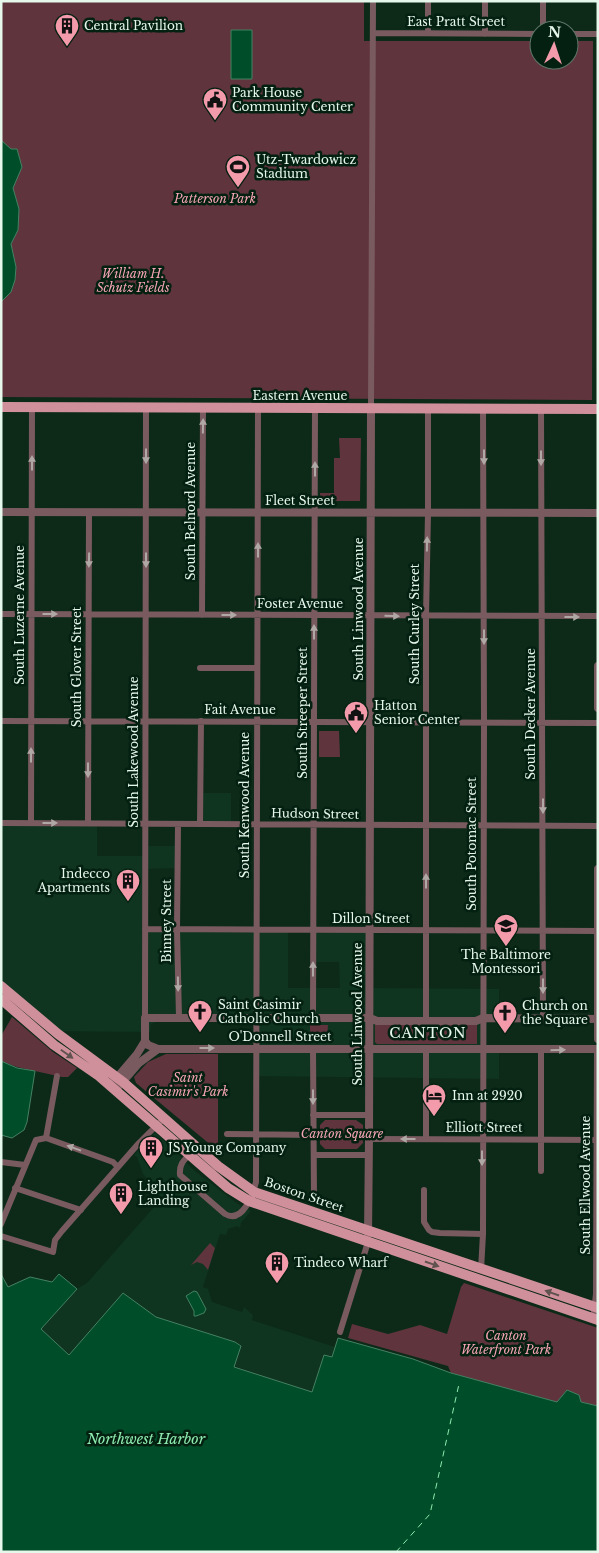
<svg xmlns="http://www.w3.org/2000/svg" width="599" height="1553" font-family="'Libre Baskerville',serif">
<rect width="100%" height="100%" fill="#0d2a19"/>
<path fill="#0f341f" d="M201,793H231V826L201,827Z
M1,825H97V856H145V846H179V868L145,869V930H288V988H340L339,962H313V930H370V988L499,989V1019H484L483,1050H499V1079L256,1076L257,1022H156L151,1024L150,1032L50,1031L1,993Z
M155,1132L195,1171L238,1204L251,1211L241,1223L240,1228L237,1226L228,1229L226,1235L220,1234L203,1287L208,1289L212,1302L242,1312L244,1307L253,1315L252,1320L335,1347L332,1358L324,1356L312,1392L234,1366L241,1345L235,1342L156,1317L123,1293L70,1355L41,1329L77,1289L88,1282L162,1198L143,1174L137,1157L134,1155Z"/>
<path fill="#5f343d" d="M1,1H364V41H539V60H569V41H593L592,400L1,397Z
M339,438H361L360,501H320V493H334V458H340Z
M319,731H339L340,757H319Z
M12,1017L53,1052L77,1068L68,1077H62L17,1067L1,1061V1036Z
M378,1022L477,1024V1044H377L375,1042V1025Z
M310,1025H328L327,1042H310Z
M166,1054H218V1151L136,1083L134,1077L148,1062Z
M325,1120H356L363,1125V1143L357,1149H325L320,1144V1125Z
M210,1243L215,1248L208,1270L203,1264L197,1262L191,1265Z
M464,1283L598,1328V1406L581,1402L579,1395L567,1390L557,1403L451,1373L448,1366L348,1338L352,1324L388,1334L420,1325L447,1334L461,1287Z"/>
<path fill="#004e29" stroke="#458163" d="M231,30H252V79H231Z
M1,140L11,149H17L22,167L13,188L19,209L18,230L11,244L16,267L15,280L11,292L1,302Z
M1,1061L17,1068L35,1071L27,1122L24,1130L12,1138L1,1135Z
M1,1274L8,1287L30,1277L52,1282L59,1274L77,1289L41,1329L69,1355L123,1293L156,1317L235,1342L241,1346L234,1367L312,1392L324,1355L332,1357L338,1338L413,1359L451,1373L557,1402L567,1390L579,1395L581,1402L598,1406V1552H1Z
M194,1291L197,1292L206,1309L204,1313L196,1316H194V1311L186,1296Z"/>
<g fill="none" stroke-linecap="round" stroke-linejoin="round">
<path stroke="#8eebaf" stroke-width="1" stroke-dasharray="6 5" stroke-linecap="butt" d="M396,1552L430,1514L459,1384"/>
<path stroke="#795a5f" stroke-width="6" d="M428,1V33
M543,30V1
M373,33L539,34
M485,34V1
M569,34H598
M371,408L373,1
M541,409L543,1018
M1,614L598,616
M202,615L203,408
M200,668H257
M1,721L598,723
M1,823L598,826
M31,823L32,407
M88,823L89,512
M178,824L177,929L179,1018
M200,824L201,721
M145,929L598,931
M145,1018L146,407
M313,1018L315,408
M426,1020V616L428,513V408
M313,1048L314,1198
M313,1115H369
M227,1134L313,1135
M46,1138L57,1076
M369,1139L598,1140
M426,1139V1049
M189,1155C183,1161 179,1165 180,1175L225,1214C243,1224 253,1194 256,1182L258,408
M314,1155H369
M1,1162L25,1165
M541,1171V1050
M15,1188L81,1210
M424,1190V1222L429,1230L432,1232L440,1233L483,1234
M1,1224L36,1140L46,1138L113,1162L118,1167
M1,1236L53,1252L55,1240L62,1231L139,1143L164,1118
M481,1270L483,1234L484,722L483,409
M340,1332L368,1242"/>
<path stroke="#795a5f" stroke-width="8" d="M1,512L598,513
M598,666V708
M598,869V1039
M145,1041L148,1045L158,1049H598
M114,1081L137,1054L145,1041V1018H370L377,1021H476L483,1018L598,1019
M120,1085L139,1063L158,1049
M368,1235L369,1139L371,408
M595,1312L597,1294L598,1052"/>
<path stroke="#d0909b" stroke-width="10" d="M1,407L598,409
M1,986L58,1034L123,1082L218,1166L254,1192L598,1308
M1,999L54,1045L99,1076L207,1170L228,1188L249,1201L598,1320"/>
</g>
<defs><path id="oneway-solid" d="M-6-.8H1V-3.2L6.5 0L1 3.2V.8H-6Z" transform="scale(1.25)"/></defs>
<g fill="#b0a8a5">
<use href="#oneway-solid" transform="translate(203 426) rotate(-89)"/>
<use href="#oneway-solid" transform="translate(146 456) rotate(90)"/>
<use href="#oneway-solid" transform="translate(484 457) rotate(90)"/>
<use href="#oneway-solid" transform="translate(541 458) rotate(90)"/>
<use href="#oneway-solid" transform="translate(32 463) rotate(-90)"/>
<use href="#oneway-solid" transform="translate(315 469) rotate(-90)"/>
<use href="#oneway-solid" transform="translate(427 544) rotate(-89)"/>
<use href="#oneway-solid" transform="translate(258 550) rotate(-90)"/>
<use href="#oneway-solid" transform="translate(89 560) rotate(91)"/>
<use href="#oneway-solid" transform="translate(146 560) rotate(90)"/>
<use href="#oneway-solid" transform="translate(50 614)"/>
<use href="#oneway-solid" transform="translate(229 615)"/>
<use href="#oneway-solid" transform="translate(392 616) rotate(1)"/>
<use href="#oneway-solid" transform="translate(572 617)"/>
<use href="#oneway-solid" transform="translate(314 632) rotate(-90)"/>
<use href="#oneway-solid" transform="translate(484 637) rotate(90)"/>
<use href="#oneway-solid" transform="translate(31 755) rotate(-90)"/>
<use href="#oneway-solid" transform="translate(88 770) rotate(90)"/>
<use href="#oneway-solid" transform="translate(543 806) rotate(90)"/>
<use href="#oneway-solid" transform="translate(50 823)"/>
<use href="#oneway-solid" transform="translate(426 881) rotate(-90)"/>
<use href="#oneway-solid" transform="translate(313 969) rotate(-90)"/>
<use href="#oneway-solid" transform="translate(178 984) rotate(89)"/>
<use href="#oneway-solid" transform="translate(543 986) rotate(90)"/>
<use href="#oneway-solid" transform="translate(207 1048)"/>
<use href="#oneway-solid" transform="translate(558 1050) rotate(-1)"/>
<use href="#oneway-solid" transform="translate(313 1097) rotate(90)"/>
<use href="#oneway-solid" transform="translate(408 1139) rotate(-180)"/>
<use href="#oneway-solid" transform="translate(74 1148) rotate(-160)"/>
<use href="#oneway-solid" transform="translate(482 1158) rotate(90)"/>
</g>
<g fill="#5f524f">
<use href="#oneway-solid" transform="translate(67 1054) rotate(35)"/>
<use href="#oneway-solid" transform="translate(432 1264) rotate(19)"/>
<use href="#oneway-solid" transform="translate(552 1293) rotate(-161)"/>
</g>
<defs>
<symbol id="building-pin" viewBox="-11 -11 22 30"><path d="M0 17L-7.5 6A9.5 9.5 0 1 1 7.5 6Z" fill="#f39aab" stroke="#032010"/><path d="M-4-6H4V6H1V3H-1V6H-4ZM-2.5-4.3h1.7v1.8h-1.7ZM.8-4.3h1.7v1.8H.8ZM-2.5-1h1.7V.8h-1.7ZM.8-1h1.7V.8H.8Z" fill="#111"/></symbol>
<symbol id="civic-pin" viewBox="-11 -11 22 30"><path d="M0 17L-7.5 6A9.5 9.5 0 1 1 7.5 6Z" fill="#f39aab" stroke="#032010"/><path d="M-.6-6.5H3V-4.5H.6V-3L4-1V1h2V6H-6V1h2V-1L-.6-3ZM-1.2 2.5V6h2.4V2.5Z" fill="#111"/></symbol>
<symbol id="stadium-pin" viewBox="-11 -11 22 30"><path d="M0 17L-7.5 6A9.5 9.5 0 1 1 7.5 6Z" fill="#f39aab" stroke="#032010"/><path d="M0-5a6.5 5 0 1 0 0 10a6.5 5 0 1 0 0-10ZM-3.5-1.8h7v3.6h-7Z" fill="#111"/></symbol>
<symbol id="school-pin" viewBox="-11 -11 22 30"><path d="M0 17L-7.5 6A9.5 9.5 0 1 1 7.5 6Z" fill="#f39aab" stroke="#032010"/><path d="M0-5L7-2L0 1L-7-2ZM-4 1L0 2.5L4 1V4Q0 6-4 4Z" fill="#111"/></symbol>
<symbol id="church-pin" viewBox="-11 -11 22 30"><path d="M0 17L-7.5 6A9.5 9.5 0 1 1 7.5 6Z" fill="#f39aab" stroke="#032010"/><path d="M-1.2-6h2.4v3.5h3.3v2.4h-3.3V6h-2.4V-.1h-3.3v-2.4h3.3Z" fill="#111"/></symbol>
<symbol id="hotel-pin" viewBox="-11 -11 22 30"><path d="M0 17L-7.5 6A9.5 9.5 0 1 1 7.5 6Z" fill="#f39aab" stroke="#032010"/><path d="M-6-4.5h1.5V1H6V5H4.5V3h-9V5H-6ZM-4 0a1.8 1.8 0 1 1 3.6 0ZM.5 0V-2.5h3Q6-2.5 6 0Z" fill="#111"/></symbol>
</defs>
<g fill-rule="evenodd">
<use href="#building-pin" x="53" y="12" width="28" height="38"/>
<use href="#civic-pin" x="201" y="86" width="28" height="38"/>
<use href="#stadium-pin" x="224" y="153" width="28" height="38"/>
<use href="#civic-pin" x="342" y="699" width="28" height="38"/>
<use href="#building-pin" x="114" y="867" width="28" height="38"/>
<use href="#school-pin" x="492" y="912" width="28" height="38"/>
<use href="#church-pin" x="186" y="998" width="28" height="38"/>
<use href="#church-pin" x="491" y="999" width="28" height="38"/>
<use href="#hotel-pin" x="420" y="1082" width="28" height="38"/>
<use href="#building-pin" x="137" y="1134" width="28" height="38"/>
<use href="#building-pin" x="107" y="1180" width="28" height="38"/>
<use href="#building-pin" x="263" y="1249" width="28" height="38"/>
</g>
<g text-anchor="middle" stroke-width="5" stroke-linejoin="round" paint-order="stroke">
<g font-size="12" fill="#e6f7eb" stroke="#032010">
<text x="456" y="26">East Pratt Street</text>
<text x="300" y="400">Eastern Avenue</text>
<text x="300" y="505">Fleet Street</text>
<text transform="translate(191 511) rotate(-90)" y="4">South Belnord Avenue</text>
<text x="300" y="608">Foster Avenue</text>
<text transform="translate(359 609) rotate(-90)" y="4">South Linwood Avenue</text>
<text transform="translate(20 615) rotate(-90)" y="4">South Luzerne Avenue</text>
<text transform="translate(415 624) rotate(-90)" y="4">South Curley Street</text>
<text transform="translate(77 667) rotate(-90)" y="4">South Glover Street</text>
<text x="240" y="714">Fait Avenue</text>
<text transform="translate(303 713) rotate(-90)" y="4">South Streeper Street</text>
<text transform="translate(531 714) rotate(-90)" y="4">South Decker Avenue</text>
<text transform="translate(134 752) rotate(-90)" y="4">South Lakewood Avenue</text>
<text transform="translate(245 805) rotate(-90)" y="4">South Kenwood Avenue</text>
<text transform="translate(315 814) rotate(1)" y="4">Hudson Street</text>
<text transform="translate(472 844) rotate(-90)" y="4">South Potomac Street</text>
<text x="371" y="923">Dillon Street</text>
<text transform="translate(167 921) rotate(-90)" y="4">Binney Street</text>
<text transform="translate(358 1014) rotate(-90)" y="4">South Linwood Avenue</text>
<text x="280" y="1041">O'Donnell Street</text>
<text x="484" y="1132">Elliott Street</text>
<text transform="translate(586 1185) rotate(-90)" y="4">South Ellwood Avenue</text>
<text transform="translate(304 1195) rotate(19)" y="4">Boston Street</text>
</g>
<g font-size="12" fill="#e6f7eb" stroke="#032010" text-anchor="start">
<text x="84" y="30">Central Pavilion</text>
<text x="232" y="97">Park House<tspan x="232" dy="14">Community Center</tspan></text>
<text x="256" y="164">Utz-Twardowicz<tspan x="256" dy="14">Stadium</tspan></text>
<text x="374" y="710">Hatton<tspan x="374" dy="14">Senior Center</tspan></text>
<text x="110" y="878" text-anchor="end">Indecco<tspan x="110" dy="14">Apartments</tspan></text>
<text x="506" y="959" text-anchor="middle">The Baltimore<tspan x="506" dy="14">Montessori</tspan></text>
<text x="218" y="1009">Saint Casimir<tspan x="218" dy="14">Catholic Church</tspan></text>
<text x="522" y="1010">Church on<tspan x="522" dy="14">the Square</tspan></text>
<text x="452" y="1100">Inn at 2920</text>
<text x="168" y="1152">JS Young Company</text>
<text x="138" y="1191">Lighthouse<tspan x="138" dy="14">Landing</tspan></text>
<text x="294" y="1267">Tindeco Wharf</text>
</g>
<g font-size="12" font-style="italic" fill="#f7a5b4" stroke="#032010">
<text x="215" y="203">Patterson Park</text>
<text x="133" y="278">William H.<tspan x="133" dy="14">Schutz Fields</tspan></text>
<text x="188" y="1082">Saint<tspan x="188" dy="14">Casimir's Park</tspan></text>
<text x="342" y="1138">Canton Square</text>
<text x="506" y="1340">Canton<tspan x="506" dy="14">Waterfront Park</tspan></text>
</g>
<g font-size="14" letter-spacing="1" fill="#e6f7eb" stroke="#032010">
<text x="428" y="1038">CANTON</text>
</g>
<g font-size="14" font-style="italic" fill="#8eebaf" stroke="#032010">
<text x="146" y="1444">Northwest Harbor</text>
</g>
</g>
<rect width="599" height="1553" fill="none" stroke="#e6f7eb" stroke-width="5"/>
<g transform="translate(554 45) rotate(3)"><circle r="24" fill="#032010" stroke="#5e7668"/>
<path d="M0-4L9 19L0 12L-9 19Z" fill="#f39aab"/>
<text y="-8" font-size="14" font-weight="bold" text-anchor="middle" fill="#e6f7eb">N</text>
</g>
</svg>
